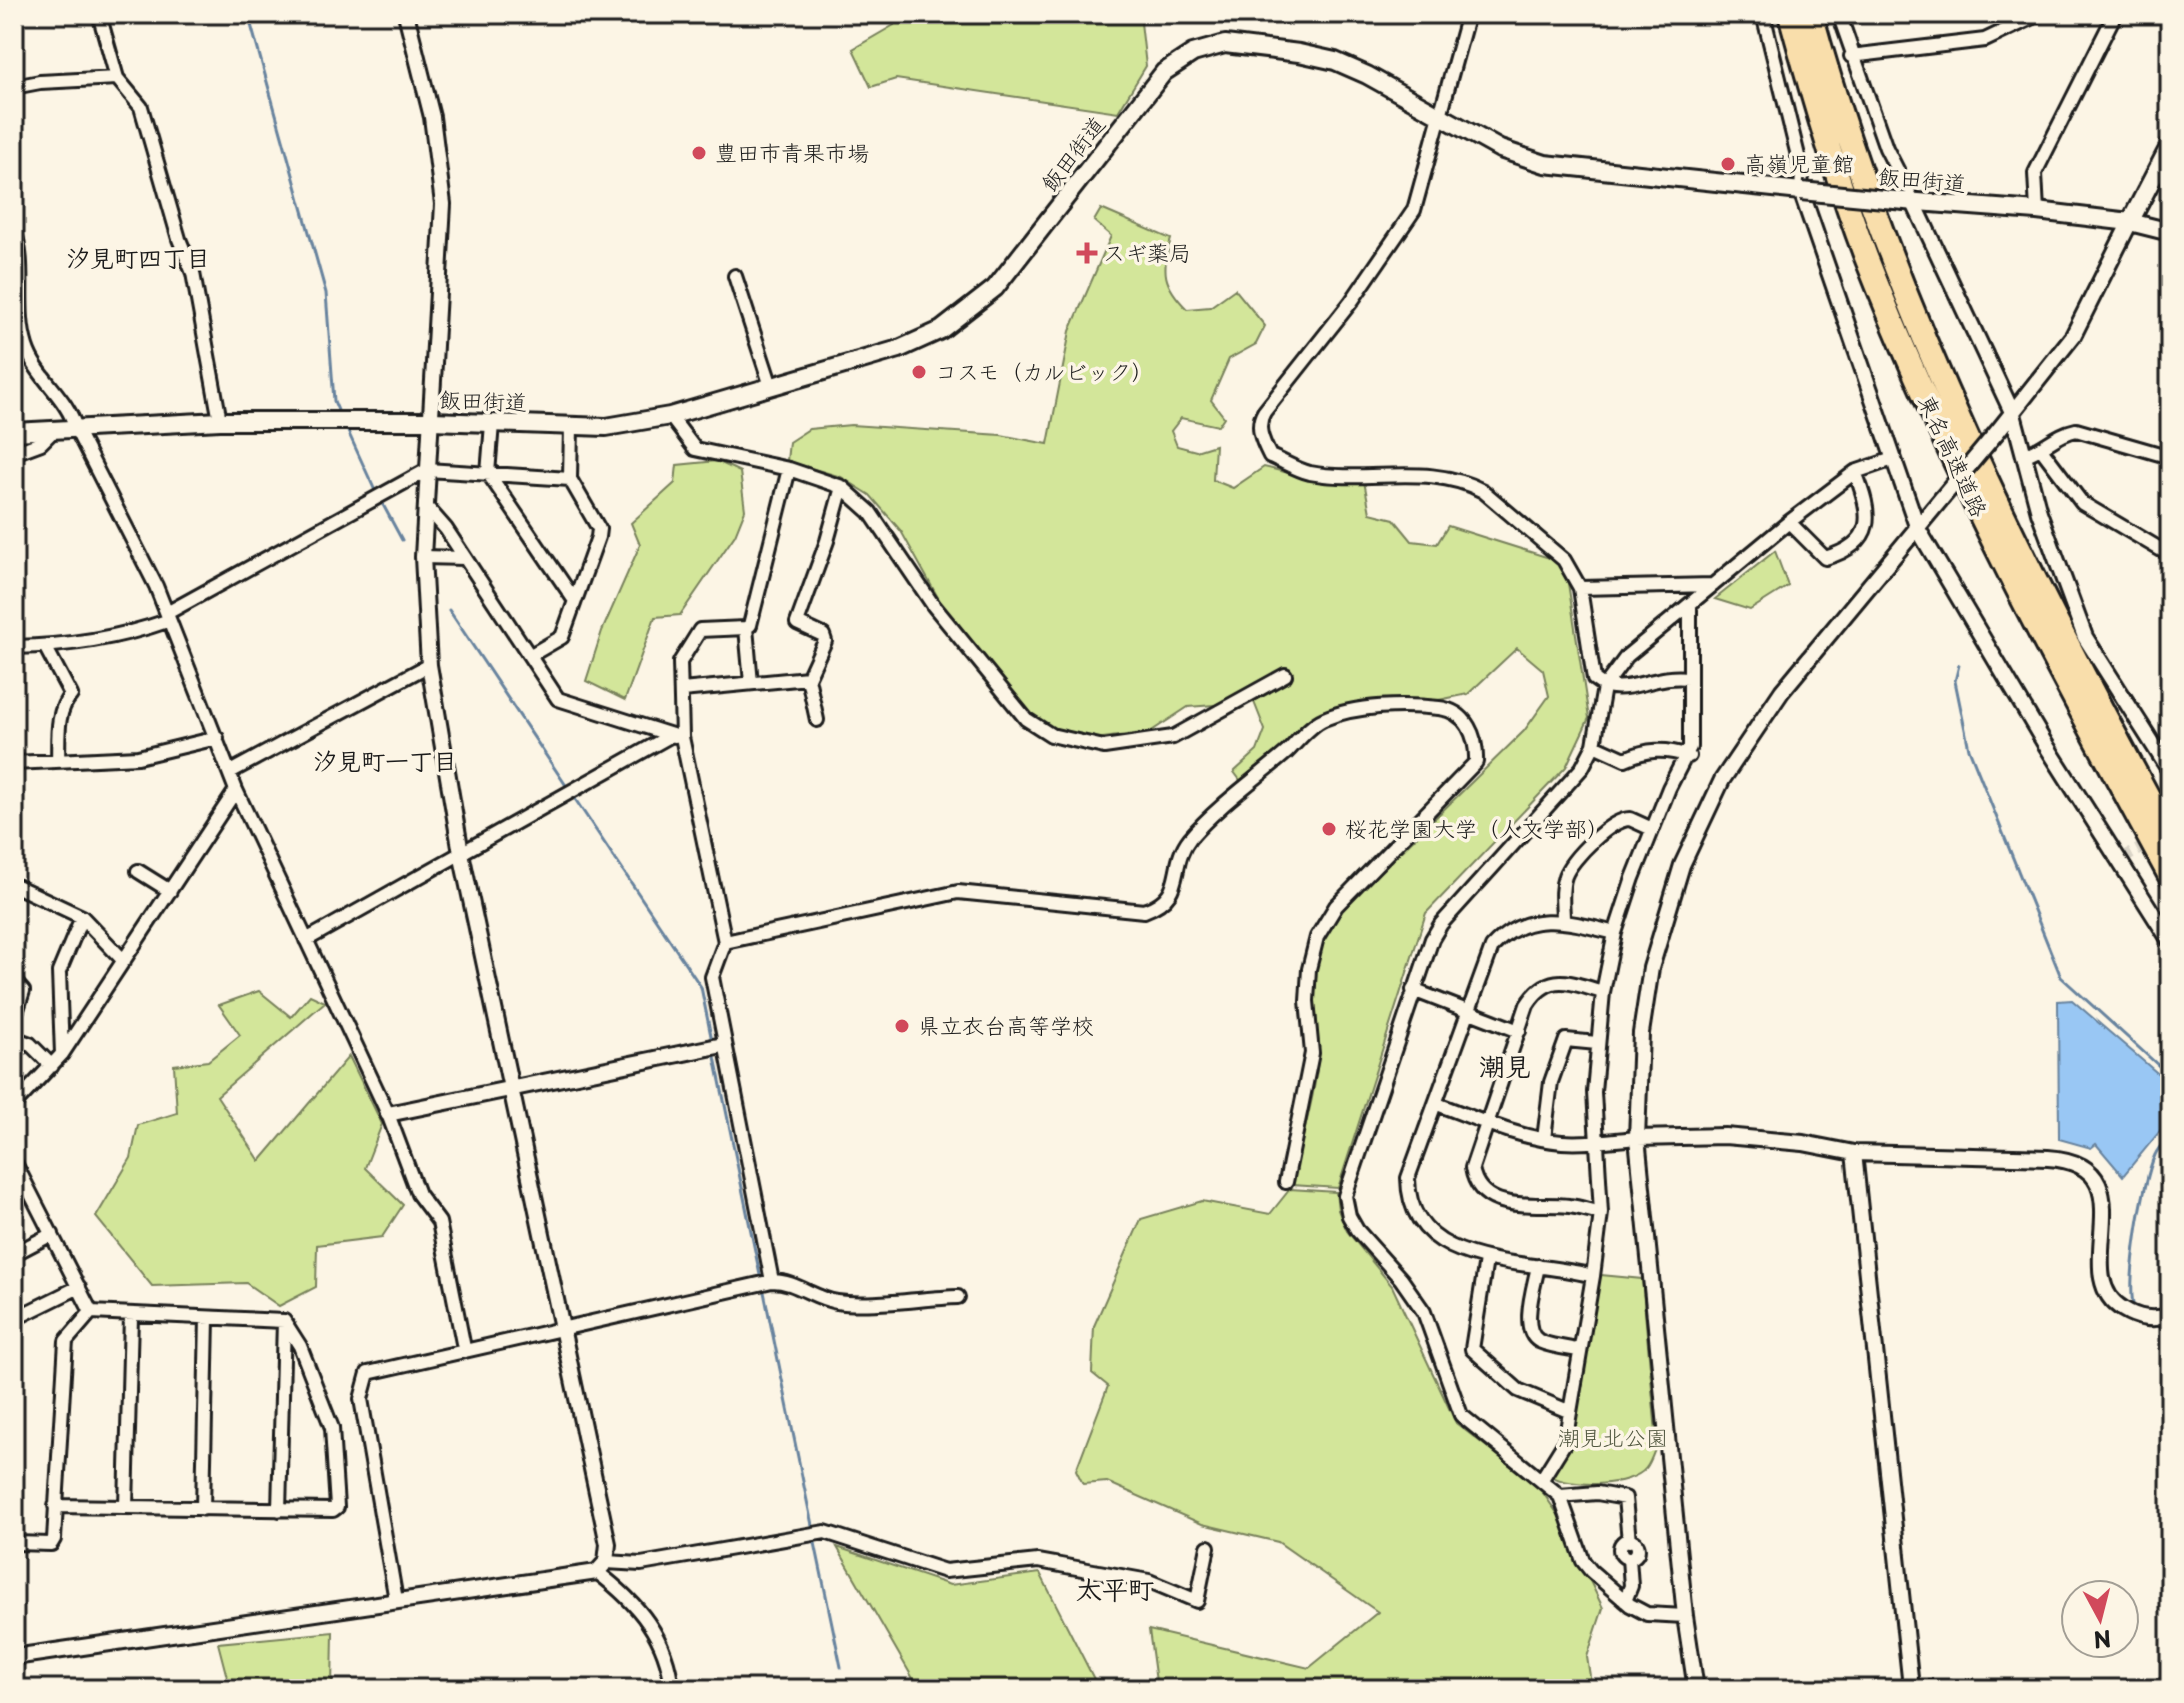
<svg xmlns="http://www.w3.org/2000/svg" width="2184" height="1703" font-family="'Playpen Sans','Klee One',sans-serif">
<rect width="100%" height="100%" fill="#fcf5e5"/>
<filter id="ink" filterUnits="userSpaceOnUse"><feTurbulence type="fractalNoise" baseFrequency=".0125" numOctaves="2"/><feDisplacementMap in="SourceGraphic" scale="16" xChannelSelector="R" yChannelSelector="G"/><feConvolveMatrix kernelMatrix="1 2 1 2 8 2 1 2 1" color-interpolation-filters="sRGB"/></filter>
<g filter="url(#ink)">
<path fill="#d3e69a" stroke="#78815b" stroke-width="2" d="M894,14H1140L1146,66L1118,112L896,79L871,87L853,49L894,25Z
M1101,209L1171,239C1161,271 1163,285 1187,309L1210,307L1235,289L1265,326L1256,344L1229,359L1211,400L1224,417L1218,426L1181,418L1171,431L1177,446L1196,451L1215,445L1213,480L1233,488L1264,467L1310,478L1364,481L1370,513L1394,519L1412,541L1437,544L1448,526L1556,560L1568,583L1589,718L1566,767L1426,913L1338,1188L1292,1185C1299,1147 1316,1094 1318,1057C1320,996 1298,970 1338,913L1524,731L1549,696L1543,670L1517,648L1468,694L1429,702L1354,706L1316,716L1243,784L1234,772L1257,751L1265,730L1254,702L1188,707L1150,732L1095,739L1043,725L1006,691L941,603L901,531L870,495L841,477L787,461L789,442L809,429L851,425L1001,435L1048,444L1070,331L1111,236L1094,221Z
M717,461L740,472L745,510L735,535L680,615L655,617L625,700L586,681L602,631L640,545L631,523L675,483L677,465Z
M1775,551L1788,586L1750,610L1715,599Z
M259,991L291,1017L310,995L325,1002L217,1096L260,1161L349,1056L382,1124L365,1168L403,1205L382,1237L317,1245L316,1287L279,1306L246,1283L152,1286L96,1217L131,1158L138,1125L177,1113L174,1065L208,1061L240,1035L219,1005Z
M1290,1189L1336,1192L1338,1210L1347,1231L1392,1286L1456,1423L1539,1487L1559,1516L1603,1608L1587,1657L1592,1689H1157L1149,1630L1309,1668L1378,1612L1278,1542L1202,1524L1107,1482L1083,1484L1076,1470L1108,1386L1092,1373L1094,1326L1141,1219L1202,1201L1270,1214Z
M1601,1275L1642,1279L1657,1444C1654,1451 1651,1462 1646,1468C1631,1487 1571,1488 1551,1476L1567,1446L1582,1352Z
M837,1547L950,1585L1040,1573L1099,1689H919Z
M333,1632L332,1689H230L218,1643Z"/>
<path fill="#99c7f4" stroke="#67839e" stroke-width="2" d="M2072,1000L2170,1084V1119L2123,1176L2096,1144L2091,1148L2059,1139L2058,1001Z"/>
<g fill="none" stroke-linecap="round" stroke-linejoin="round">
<path stroke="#67839e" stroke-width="3" d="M248,14L326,293L334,401L340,415
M345,425L377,495
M381,501L402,540
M449,610L569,790
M1959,665L1955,681L1969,749L2061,977L2170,1076
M573,796L701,987L712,1041
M714,1052L761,1280
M763,1287L813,1530
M2134,1308C2126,1283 2143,1180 2155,1155C2158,1148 2165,1141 2170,1135
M2155,1325L2170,1329
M814,1538L841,1667"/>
<path stroke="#dad4c7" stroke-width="12" stroke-dasharray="12 6" stroke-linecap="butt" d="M2121,859L2157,840"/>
<defs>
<path id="minor" d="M99,14L117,78L141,107L179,239L193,273L220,421
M1468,14L1414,210L1351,302L1264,412C1255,427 1263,442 1270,456C1283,461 1297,470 1310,473C1368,484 1429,462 1483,491L1564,560L1580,588L1594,679C1620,701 1652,673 1688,678
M1763,14L1802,172L1801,191
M1839,14L1886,148L1914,203
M1851,56L1985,40L2040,14
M14,87L40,82L117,78
M2037,211L2035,173L2115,14
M14,230C27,266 14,308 26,346C36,378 67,396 76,429L156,586L236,790L388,1114L418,1194L439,1222L464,1348
M735,276L771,386
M670,416L695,449L789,469L842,487L870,512L933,605L1026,719L1051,735L1104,747L1173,737L1285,675
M492,424L488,473L575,601
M2042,450L2082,503L2170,555
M14,453L41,443L55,429
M2025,455C2044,449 2056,434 2076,430L2170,457
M425,505L446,529L558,699L675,736
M1789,522L1825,558C1877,543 1872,514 1855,472
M423,557L465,558
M1580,588L1713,585
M167,613L427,470L570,479
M746,628L751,683
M45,646L71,695C55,712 59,739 58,761
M14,647C65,646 119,638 167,621
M531,655L562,637L598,537L599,529L570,479L571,426
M808,678L825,641L823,635L797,623L827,541L842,487
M682,690L808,678L817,720
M1594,745L1625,759C1647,749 1665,748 1689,756
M14,763L138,757L217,738
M230,772L429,665
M138,871L170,891
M14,885L82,917L124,961
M1563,920C1563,906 1560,890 1565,876C1572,858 1611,819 1630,819L1652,829
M306,940L670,736
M725,942L958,892L1144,911C1188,895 1167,867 1190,838C1215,808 1257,778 1287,752C1297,742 1310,725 1324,719C1356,705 1405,704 1439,708C1467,711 1477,737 1476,762L1336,906L1317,937L1309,969L1307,1001L1312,1053L1286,1182
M14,981L23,991L14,1019
M1413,990L1519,1031
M14,1038L30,1044L52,1066
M62,1054L59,972L82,917
M1437,1104C1477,1119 1518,1138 1562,1142C1586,1144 1612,1140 1637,1138
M14,1105L62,1054L236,790
M1544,1139L1551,1082L1566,1040L1597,1043
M14,1161L91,1312
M1601,1213C1590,1211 1580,1207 1569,1206C1535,1202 1480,1215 1472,1168L1527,1005C1549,970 1570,983 1603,992
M14,1254L52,1234
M1486,1260L1472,1349L1518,1390L1568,1411
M1538,1266C1535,1284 1519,1330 1539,1341C1550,1346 1566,1348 1578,1350
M1593,1276C1531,1258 1409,1273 1408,1178L1492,947C1527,908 1571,922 1615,933
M772,1281L712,977L725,942L682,737L680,662L700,630L746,628L750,625L789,469
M14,1319L79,1287
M1542,1479L1565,1442L1593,1276L1601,1213L1594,1092L1603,992L1615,933L1633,878L1669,788L1690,747V604
M1560,1496L1597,1493L1625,1498L1629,1541
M55,1506L333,1510L337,1507L332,1428L300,1346L284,1321L91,1312
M126,1507L131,1316
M203,1509L207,1318
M279,1510L284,1321
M1620 1549a9 9 0 1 1 18 0a9 9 0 1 1-18 0Z
M14,1543L51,1544L54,1539L66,1341L91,1312
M606,1562L641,1564L825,1532L945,1571L1038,1561L1149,1581L1197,1601L1208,1547
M597,1572C638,1603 667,1637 672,1689
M396,1600L361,1399L368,1373L772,1281C796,1281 813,1298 837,1302C869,1307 924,1298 958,1297
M1625,1601L1631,1586L1629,1558
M1685,1616L1647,1614L1630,1605L1591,1571L1583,1561L1560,1496L1461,1415L1424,1312L1401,1279L1357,1230L1349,1216L1345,1196L1432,939L1441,924L1582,768L1594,745L1604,687L1627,656L1789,522L1855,472L1893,459"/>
<path id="tertiary" d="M1801,191L1918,529L2044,742L2170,941
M1914,203L2013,414L2039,512L2085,637L2170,771
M1997,432L2073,336L2130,222
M388,1114L723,1045
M1637,1138L1725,1136L1803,1143L1854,1153L2048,1158C2153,1165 2064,1275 2123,1309C2139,1319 2152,1320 2170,1316
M1854,1153L1911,1687
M14,1657L597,1572L606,1562L608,1544L461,853L429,665L423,557L443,204L432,117L406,14
M1696,1689L1685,1616L1637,1138L1641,1033L1651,968L1682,865L1722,780L1782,691L1942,498
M1892,1689H1987"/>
<path id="secondary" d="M1905,201L2037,211L2130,222L2170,232
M2130,222L2170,145
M14,432L220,421H432L606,427L670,416L899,349L941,330L995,288L1164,72L1193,53L1225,44L1299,53L1335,61L1367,75L1500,149L1545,164L1801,191"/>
<path id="motorway" d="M1790,14C1812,95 1836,178 1866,257C1950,471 2060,674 2170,876
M1811,14C1891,305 2026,573 2170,837"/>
</defs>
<use href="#minor" stroke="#1c1c1c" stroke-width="18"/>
<use href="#tertiary" stroke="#1c1c1c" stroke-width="20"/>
<use href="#secondary" stroke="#1c1c1c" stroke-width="22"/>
<use href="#motorway" stroke="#1c1c1c" stroke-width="28"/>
<use href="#minor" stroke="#fcf5e5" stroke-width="12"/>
<use href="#tertiary" stroke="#fcf5e5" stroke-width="14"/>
<use href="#secondary" stroke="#fcf5e5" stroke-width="16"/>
<use href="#motorway" stroke="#f9deab" stroke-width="22"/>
<defs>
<path id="tertiary-bridge" d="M1942,498L1997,432"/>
<path id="secondary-bridge" d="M1801,191L1905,201"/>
</defs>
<use href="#tertiary-bridge" stroke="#1c1c1c" stroke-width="20" stroke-linecap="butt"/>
<use href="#secondary-bridge" stroke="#1c1c1c" stroke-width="22" stroke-linecap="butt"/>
<use href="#tertiary-bridge" stroke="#fcf5e5" stroke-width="14"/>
<use href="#secondary-bridge" stroke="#fcf5e5" stroke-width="16"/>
</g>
</g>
<g fill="#d1495b" stroke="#fcf5e5" stroke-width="3">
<circle cx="699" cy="153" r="8"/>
<circle cx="1728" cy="164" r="8"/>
<path d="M1083 241h8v8h8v8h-8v8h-8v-8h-8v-8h8z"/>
<circle cx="919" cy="372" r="8"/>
<circle cx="1329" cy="829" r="8"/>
<circle cx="902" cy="1026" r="8"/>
</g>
<g text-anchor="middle" stroke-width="7" stroke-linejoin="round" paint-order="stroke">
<g font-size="22" fill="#1c1c1c" stroke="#fcf5e5" text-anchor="start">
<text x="715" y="161">豊田市青果市場</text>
<text x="1744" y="172">高嶺児童館</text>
<text x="1103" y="261">スギ薬局</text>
<text x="935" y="380">コスモ（カルビック）</text>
<text x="1345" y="837">桜花学園大学（人文学部）</text>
<text x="918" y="1034">県立衣台高等学校</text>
</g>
<g font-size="22" fill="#1c1c1c" stroke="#fcf5e5">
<text transform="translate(1073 154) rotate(-52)" y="8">飯田街道</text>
<text transform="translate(1922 180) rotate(5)" y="8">飯田街道</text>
<text transform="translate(483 401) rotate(2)" y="8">飯田街道</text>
<text transform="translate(1953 456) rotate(65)" y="8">東名高速道路</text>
</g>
<g font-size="22" fill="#535942" stroke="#fcf5e5">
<text x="1613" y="1446">潮見北公園</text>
</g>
<g font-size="24" font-weight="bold" fill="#1c1c1c" stroke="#fcf5e5">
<text x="138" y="267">汐見町四丁目</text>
<text x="385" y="770">汐見町一丁目</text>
</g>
<g font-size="26" font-weight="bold" fill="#1c1c1c" stroke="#fcf5e5">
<text x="1505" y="1076">潮見</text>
<text x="1115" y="1599">太平町</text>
</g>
</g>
<rect width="2184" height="1703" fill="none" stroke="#fcf5e5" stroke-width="48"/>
<rect x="24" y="24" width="2136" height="1655" fill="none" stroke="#1c1c1c" stroke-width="3" filter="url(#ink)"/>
<g transform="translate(2100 1619) rotate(173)"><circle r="38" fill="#fcf5e5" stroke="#a29e95" stroke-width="2"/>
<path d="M0-6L14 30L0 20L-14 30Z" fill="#d1495b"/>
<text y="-12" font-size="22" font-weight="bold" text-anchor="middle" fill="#1c1c1c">N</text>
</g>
</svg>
